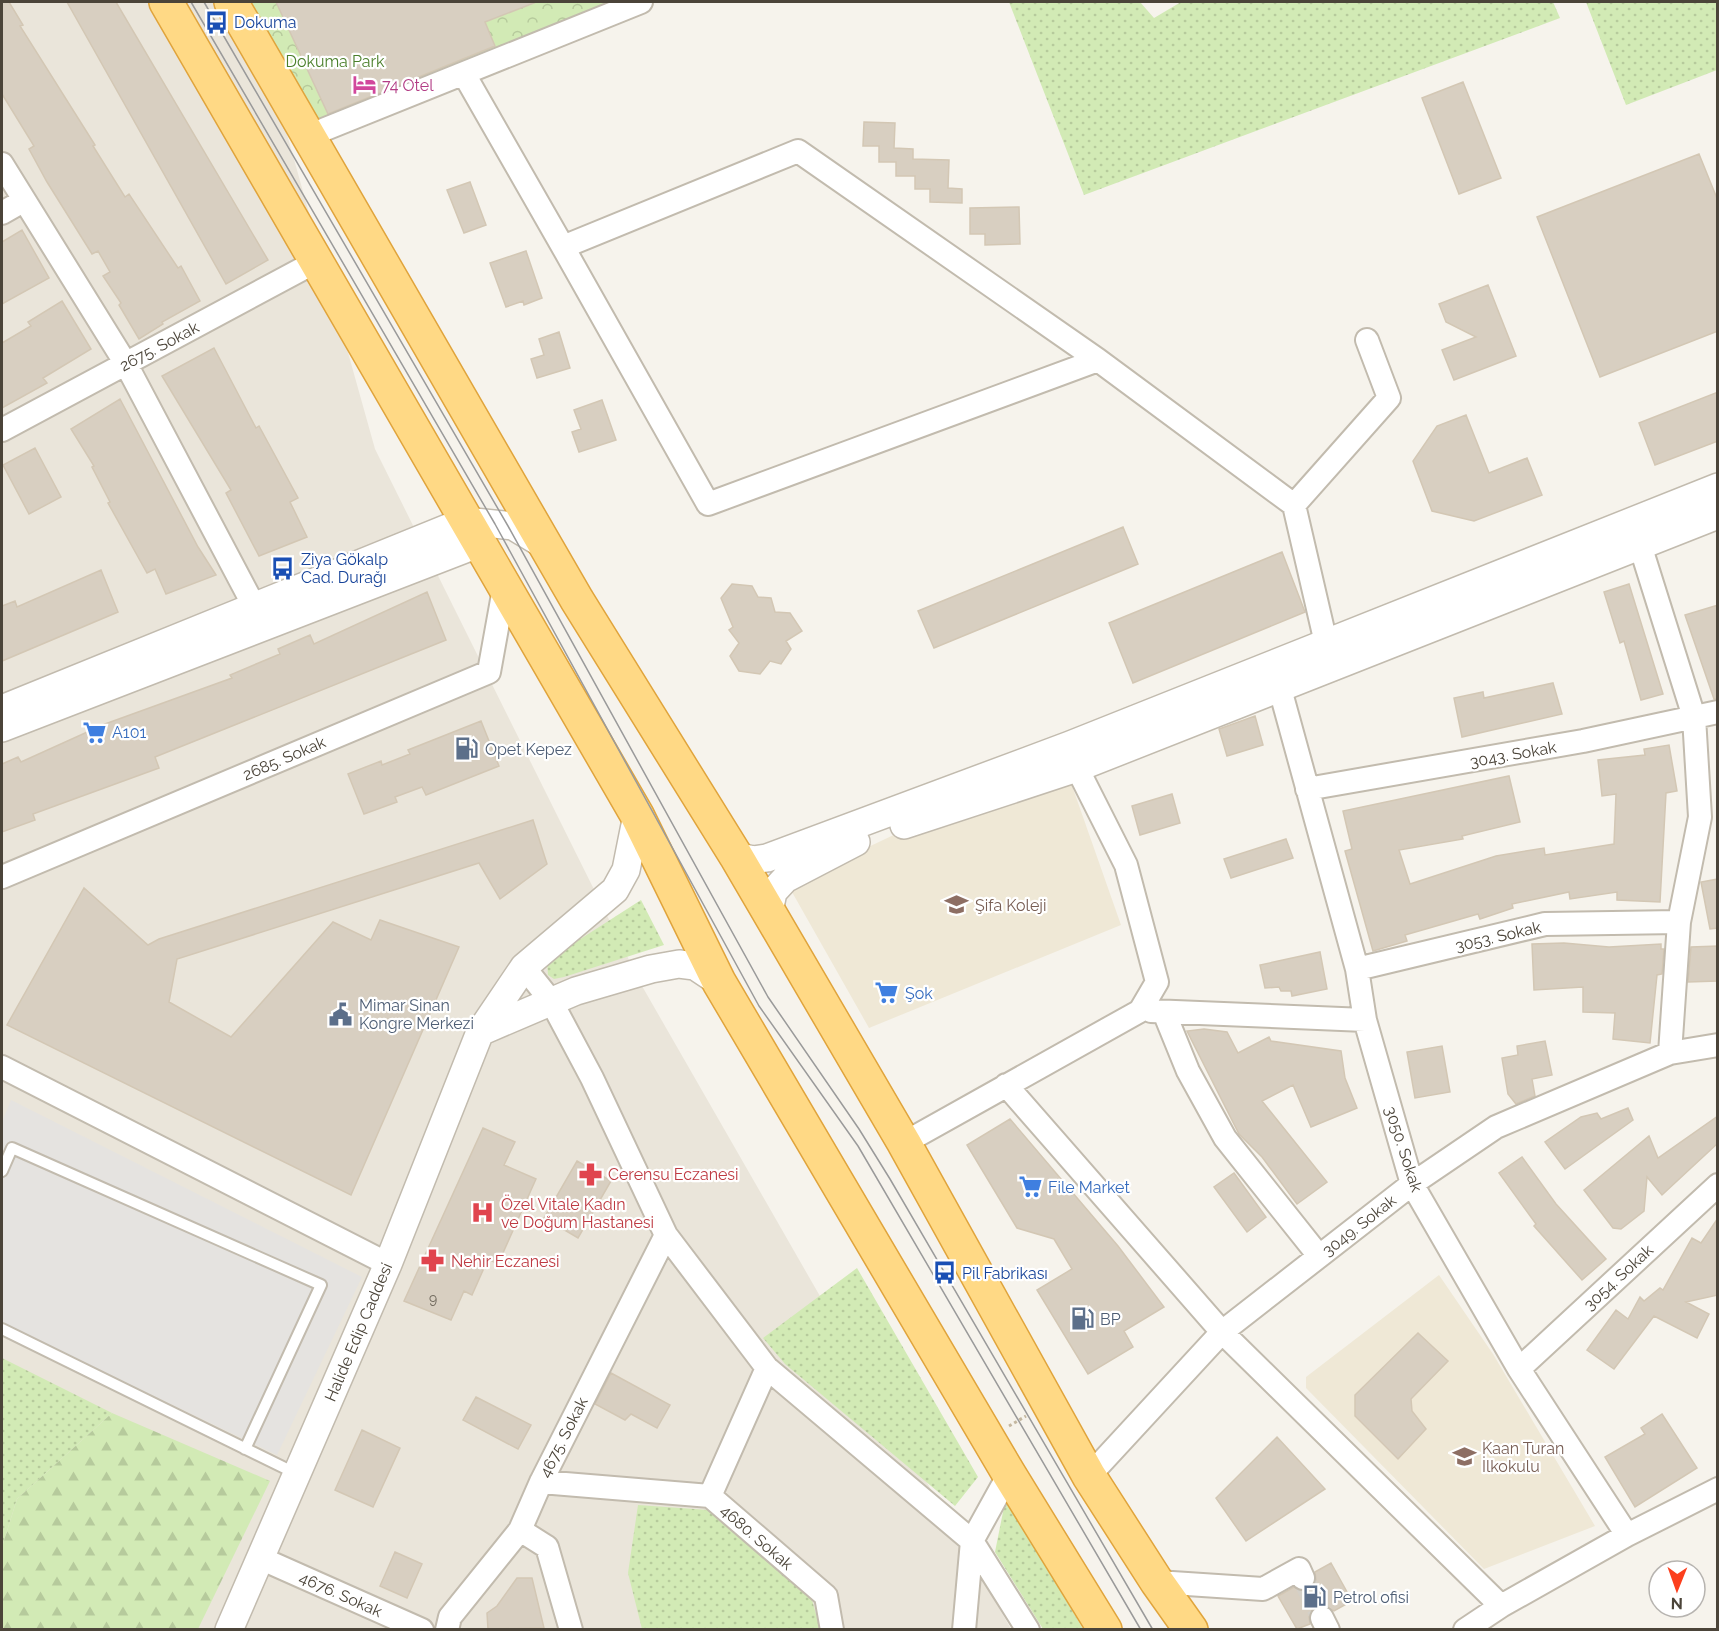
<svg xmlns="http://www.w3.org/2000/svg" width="1719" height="1631" font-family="Raleway,sans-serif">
<defs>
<pattern id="grass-dots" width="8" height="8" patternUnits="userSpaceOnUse" patternTransform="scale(1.5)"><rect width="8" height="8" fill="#d2eab5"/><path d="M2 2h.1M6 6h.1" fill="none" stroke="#b6ca9c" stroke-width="1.8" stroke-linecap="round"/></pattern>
<pattern id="forest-firs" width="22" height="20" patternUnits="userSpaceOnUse" patternTransform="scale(1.5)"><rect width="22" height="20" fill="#d2eab5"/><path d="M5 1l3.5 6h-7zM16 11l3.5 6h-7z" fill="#b6ca9c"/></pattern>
<pattern id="park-crowns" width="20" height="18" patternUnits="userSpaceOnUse" patternTransform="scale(1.5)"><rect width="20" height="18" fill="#d2eab5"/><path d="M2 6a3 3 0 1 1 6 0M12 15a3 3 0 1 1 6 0" fill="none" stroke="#b6ca9c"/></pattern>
</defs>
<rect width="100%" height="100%" fill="#f6f3ec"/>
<path fill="#eae5da" d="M2,2H250L375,449L642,986L1011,1629L2,1630Z"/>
<path fill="#efe8d6" d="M1070,780L1121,925L869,1028L788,885L900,832L948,826Z
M1439,1275L1493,1354L1595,1526L1484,1569L1306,1388V1377Z"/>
<path fill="url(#grass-dots)" d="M1009,2H1140L1154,18L1181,2H1553L1560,18L1084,195Z
M1586,2H1717V70L1626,105Z
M641,900L664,945L564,977L554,979L548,975L547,962L554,956Z
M857,1268L978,1477L955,1506L785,1364L763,1338Z
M2,1358L112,1413L17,1499L2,1547Z
M1006,1497L1083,1629H1043L995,1552Z
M638,1505L708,1510L811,1596L820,1629H642L628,1573Z"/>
<path fill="url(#forest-firs)" d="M112,1413L270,1481L198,1629H2V1547L17,1499Z"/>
<path fill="url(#park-crowns)" d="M232,2H640L308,136Z"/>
<path fill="#e5e3e0" d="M11,1100L362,1277L277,1455L2,1323V1122Z"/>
<path fill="#d8cfc1" stroke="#d3c7b4" stroke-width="1.5" d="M2,2H9L23,25L20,26L95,145L93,146L125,197L129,194L178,268L181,266L200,301L162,322L163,324L139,339L119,305L121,303L103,276L110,272L98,251L92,254L47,182L29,149L34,146L2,94Z
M67,2H116L268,260L226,284Z
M276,2H533L534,3L485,22L495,46L328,114Z
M1463,82L1501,178L1459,194L1422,98Z
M864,122L895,123L894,148L913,149V159L949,160L948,188L962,189V203L930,202V189H915V176H896V162H879V146H863Z
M1699,154L1718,201V331L1600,377L1537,217Z
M470,182L486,225L464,233L447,190Z
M1019,207L1020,244L985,245V234H970V208Z
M22,230L49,278L2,304V242Z
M526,251L542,298L524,305L523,301L506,307L490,263Z
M1488,285L1516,356L1454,380L1442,350L1476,337L1446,322L1439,304Z
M62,301L91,349L43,378L47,383L2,408V343L31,326L28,322Z
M559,332L570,368L537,378L531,359L544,355L539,339Z
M214,348L256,428L259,426L298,498L290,502L307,537L259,556L226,493L231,490L162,376Z
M1718,392V441L1655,465L1639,423Z
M120,399L198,547L216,575L166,594L155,569L147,573L108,503L110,502L92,467L94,466L71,429Z
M602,400L616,440L579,452L572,432L581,429L574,410Z
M1466,415L1489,473L1527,458L1542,495L1474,521L1432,511L1413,461L1437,426Z
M35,448L61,497L29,514L3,465Z
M1123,527L1138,564L934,648L918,611Z
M1282,552L1305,612L1133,683L1109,623Z
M101,570L118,612L2,661V606L15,601L17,607Z
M732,584L752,586L758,597L771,598L775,612L790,613L802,631L786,641L791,649L781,664L770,661L760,674L739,671L730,656L739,643L729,630L733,627L721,598Z
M1629,584L1663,694L1641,700L1624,641L1620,643L1604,592Z
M427,592L446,640L155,757L159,768L33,814L35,820L2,832V764L18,757L21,762L105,724L232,678L230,675L280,654L278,649L310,635L314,644Z
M1718,605V699H1714L1685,615Z
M1553,683L1562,714L1462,737L1454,698L1483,692L1484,698Z
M1255,716L1263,745L1227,756L1219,729Z
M481,721L499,766L426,795L422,787L395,797L397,802L364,814L348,774L381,761L382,765L410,754L408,750Z
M1669,745L1677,791L1666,793L1660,902L1617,900V892L1570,899L1569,892L1512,904L1513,908L1480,919L1478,914L1405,935L1407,941L1373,951L1345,851L1352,849L1343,811L1509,776L1520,822L1462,836L1463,839L1399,850L1410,884L1496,856L1544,848L1545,855L1614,844L1616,794L1602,796L1598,760L1645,755L1644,749Z
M1172,794L1180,823L1140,835L1132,806Z
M533,820L547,864L500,899L479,863L177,959L169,1002L231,1037L333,922L371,940L380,920L459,947L351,1195L7,1025L84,888L148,945L159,939Z
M1286,839L1293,858L1231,878L1224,859Z
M1718,879V928L1710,929L1701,882Z
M1564,943L1609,947L1661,944V949H1664L1662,974L1657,975L1650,1043L1613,1039L1615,1013L1583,1012V987L1534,990L1532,944Z
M1718,946V981L1688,982L1691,947Z
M1320,952L1327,989L1292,996L1291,991H1281L1279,987L1265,988L1260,965Z
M1204,1029L1227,1032L1238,1053L1269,1037L1271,1041L1341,1051L1345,1078L1357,1108L1311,1127L1293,1085L1262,1101L1327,1182L1297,1204L1262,1157L1239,1134L1187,1031Z
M1545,1041L1552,1075L1532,1079L1535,1096L1516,1104L1508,1094L1502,1058L1518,1055L1517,1046Z
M1442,1046L1450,1092L1415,1098L1407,1052Z
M1628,1108L1633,1120L1565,1169L1545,1142L1581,1117L1597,1113L1601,1119Z
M1718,1116V1143L1662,1195L1647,1177L1644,1211L1621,1229L1613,1228L1584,1190L1649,1136L1658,1158Z
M1010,1119L1118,1246L1164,1307L1124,1331L1133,1347L1088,1374L1037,1290L1072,1269L1054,1239L1017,1228L967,1145Z
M483,1128L515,1142L504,1165L536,1179L498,1264L488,1259L472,1295L464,1291L451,1320L404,1301Z
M1522,1157L1556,1204L1606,1259L1582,1280L1534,1226L1536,1224L1499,1173Z
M577,1161L611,1181L578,1238L544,1218Z
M1234,1173L1266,1217L1247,1232L1214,1187Z
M1718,1218V1295L1686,1302L1709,1314L1697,1338L1654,1316L1614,1369L1587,1350L1616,1310L1628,1319L1640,1297L1644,1301L1660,1288L1663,1290L1692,1238L1701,1243Z
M1418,1333L1448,1361L1411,1399L1412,1411L1426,1429L1398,1459L1355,1416V1395Z
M611,1373L670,1405L657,1428L631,1414L625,1420L595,1404Z
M476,1397L531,1425L518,1449L463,1420Z
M1662,1414L1697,1468L1635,1507L1605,1457L1645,1434L1641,1428Z
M362,1430L400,1448L373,1507L335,1490Z
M1277,1437L1325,1489L1246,1541L1216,1498Z
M395,1552L422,1564L407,1598L380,1586Z
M1331,1563L1352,1601L1334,1611L1323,1605L1315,1606L1309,1617L1310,1624L1297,1629L1278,1596L1294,1587L1301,1591L1309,1590L1316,1580L1315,1572Z
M517,1578H532L544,1628L488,1629L487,1613L497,1606Z"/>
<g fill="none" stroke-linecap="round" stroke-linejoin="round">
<path stroke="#d4d0c8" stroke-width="22" stroke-dasharray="22 11" stroke-linecap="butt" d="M1303,1578L1322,1618"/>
<defs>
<path id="service" d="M2,1171L12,1148L321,1285L245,1449
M2,1329L297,1474"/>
<path id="minor" d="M464,74L563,247
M308,136L641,2
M2,164L126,364L254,606
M2,213L23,201
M1098,360L708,504L563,247L798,151L1098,360L1294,505L1326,643
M2,430L317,261
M1294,505L1389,398L1367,340
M1640,545L1694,717L1700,817L1679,922L1670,1053
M1280,689L1357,969L1365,1020L1412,1184L1519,1369L1627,1535L1718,1489
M1307,789L1583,741L1718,712
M2,877L489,672L504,589
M524,967L551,1001L592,1078L666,1235L767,1368L972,1541L1028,1630
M1357,969L1545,924L1679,922
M1151,1011L1365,1020
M1164,1012L1188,1071L1225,1138L1319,1256
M2,1067L388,1264
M1006,1085L1222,1332L1501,1606L1627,1535
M904,1143L1140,1011L1157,982L1126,865L1077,768
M1519,1369L1718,1185
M1089,1476L1222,1332L1412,1184L1496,1127L1670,1053L1718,1045
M541,1482L710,1496L826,1596L832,1630
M710,1496L767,1368
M520,1530L547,1547L571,1630
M260,1558L422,1630
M1157,1582L1263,1589L1299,1569L1303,1578
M1322,1618L1328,1630
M447,1630L450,1617L520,1530L541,1482L666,1235
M964,1630L972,1541L1009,1474
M1465,1630L1501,1606"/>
<path id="tertiary" d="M2,709L465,521L513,526L546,546
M2,728L478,544
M904,825L1077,768L1718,515
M736,856L753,860L767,858L1070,745L1718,487
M769,912L773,892L785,879L856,842
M480,1032L576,991L651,969L679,964L695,966L719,982
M229,1630L388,1264L480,1032L524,967L615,890L626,870L637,815"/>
<path id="trunk" d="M166,2L637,815L719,982L1009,1474L1105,1630
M231,2L577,600L736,856L904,1143L1089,1476L1157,1582L1191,1630"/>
</defs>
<use href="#service" stroke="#c2bbae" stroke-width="14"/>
<use href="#minor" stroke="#c2bbae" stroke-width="26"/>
<use href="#tertiary" stroke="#c2bbae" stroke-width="30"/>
<use href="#trunk" stroke="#e0a43c" stroke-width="36"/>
<path stroke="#c4b79f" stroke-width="3" stroke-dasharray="3 3" stroke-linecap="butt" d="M1009,1426L1026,1416"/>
<use href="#service" stroke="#fff" stroke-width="10"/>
<use href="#minor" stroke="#fff" stroke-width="22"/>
<use href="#tertiary" stroke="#fff" stroke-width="27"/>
<use href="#trunk" stroke="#ffd985" stroke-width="33"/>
<path stroke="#9a9a9a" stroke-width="1.5" d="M191,2L495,524L759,1006L858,1146L1141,1630
M204,2L508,526L768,997L859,1129L890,1179L1153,1630"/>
</g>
<defs>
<symbol id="bus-bare" viewBox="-9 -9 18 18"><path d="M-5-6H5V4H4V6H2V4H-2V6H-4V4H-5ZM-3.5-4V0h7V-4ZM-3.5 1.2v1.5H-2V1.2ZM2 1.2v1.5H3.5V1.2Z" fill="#1a4fb4" stroke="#fff" stroke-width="2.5" paint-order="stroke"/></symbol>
<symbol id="hotel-bare" viewBox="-9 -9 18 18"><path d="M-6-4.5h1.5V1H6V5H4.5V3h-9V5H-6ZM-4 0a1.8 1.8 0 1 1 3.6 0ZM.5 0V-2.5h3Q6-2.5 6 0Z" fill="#d1479c" stroke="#fff" stroke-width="2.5" paint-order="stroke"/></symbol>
<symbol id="supermarket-bare" viewBox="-9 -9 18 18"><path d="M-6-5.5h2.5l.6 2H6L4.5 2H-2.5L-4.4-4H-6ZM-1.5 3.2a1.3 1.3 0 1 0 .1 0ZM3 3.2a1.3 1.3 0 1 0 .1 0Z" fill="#3f7fe0" stroke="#fff" stroke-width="2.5" paint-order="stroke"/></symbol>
<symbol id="fuel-bare" viewBox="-9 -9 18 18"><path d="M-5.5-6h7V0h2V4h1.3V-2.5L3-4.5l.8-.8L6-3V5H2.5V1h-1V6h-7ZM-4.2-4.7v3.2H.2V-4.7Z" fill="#5c6f8a" stroke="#fff" stroke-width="2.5" paint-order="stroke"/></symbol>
<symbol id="school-bare" viewBox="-9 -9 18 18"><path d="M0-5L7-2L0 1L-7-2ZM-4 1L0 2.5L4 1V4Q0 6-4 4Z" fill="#8d6e63" stroke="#fff" stroke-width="2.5" paint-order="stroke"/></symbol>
<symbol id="civic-bare" viewBox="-9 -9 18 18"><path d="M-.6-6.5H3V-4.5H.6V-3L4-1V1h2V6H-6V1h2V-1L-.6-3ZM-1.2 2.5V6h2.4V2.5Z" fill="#5c6f8a" stroke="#fff" stroke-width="2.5" paint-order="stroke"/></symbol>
<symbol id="pharmacy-bare" viewBox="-9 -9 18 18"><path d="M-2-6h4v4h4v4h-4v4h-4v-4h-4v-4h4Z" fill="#e0444e" stroke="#fff" stroke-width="2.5" paint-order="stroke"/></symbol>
<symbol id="hospital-bare" viewBox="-9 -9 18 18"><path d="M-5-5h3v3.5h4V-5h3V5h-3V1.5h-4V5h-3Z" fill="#e0444e" stroke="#fff" stroke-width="2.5" paint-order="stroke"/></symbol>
</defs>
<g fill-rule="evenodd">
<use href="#bus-bare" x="200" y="6" width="33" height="33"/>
<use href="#hotel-bare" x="348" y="68" width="33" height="33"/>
<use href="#bus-bare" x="266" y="552" width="33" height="33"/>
<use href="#supermarket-bare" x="78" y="716" width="33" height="33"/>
<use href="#fuel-bare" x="450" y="732" width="33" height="33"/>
<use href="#school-bare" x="940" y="888" width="33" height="33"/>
<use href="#supermarket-bare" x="870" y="976" width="33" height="33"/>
<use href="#civic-bare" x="324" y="998" width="33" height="33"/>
<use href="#pharmacy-bare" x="574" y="1158" width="33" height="33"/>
<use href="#supermarket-bare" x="1014" y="1170" width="33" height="33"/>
<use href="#hospital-bare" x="466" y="1196" width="33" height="33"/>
<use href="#pharmacy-bare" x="416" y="1244" width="33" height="33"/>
<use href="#bus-bare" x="928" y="1256" width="33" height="33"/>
<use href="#fuel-bare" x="1066" y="1302" width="33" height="33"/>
<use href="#school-bare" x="1448" y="1440" width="33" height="33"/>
<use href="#fuel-bare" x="1298" y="1580" width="33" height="33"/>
</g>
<g text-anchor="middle" stroke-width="4.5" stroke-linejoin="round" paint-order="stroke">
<g font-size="14" fill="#6e675b">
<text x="433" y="1304">9</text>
</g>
<g font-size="16" fill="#164399" stroke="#fff" text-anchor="start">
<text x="234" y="28">Dokuma</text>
<text x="301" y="565">Ziya Gökalp<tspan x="301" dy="18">Cad. Durağı</tspan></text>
<text x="962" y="1279">Pil Fabrikası</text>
</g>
<g font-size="16" fill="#4a7f2a" stroke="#fff">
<text x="335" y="67">Dokuma Park</text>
</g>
<g font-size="16" fill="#b23c85" stroke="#fff" text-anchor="start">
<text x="382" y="91">74 Otel</text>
</g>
<g font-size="16" fill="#4b4439" stroke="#fff">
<text transform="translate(159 346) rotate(-28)" y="6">2675. Sokak</text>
<text transform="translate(1513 754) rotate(-10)" y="6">3043. Sokak</text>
<text transform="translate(284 758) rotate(-23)" y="6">2685. Sokak</text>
<text transform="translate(1498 936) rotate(-13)" y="6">3053. Sokak</text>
<text transform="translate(1404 1149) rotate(72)" y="6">3050. Sokak</text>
<text transform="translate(1359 1225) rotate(-38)" y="6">3049. Sokak</text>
<text transform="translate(1618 1277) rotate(-43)" y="6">3054. Sokak</text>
<text transform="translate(358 1332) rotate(-67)" y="6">Halide Edip Caddesi</text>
<text transform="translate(563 1437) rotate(-63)" y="6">4675. Sokak</text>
<text transform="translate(757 1537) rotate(41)" y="6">4680. Sokak</text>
<text transform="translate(341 1594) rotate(24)" y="6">4676. Sokak</text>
</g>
<g font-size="16" fill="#366cbe" stroke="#fff" text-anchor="start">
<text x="112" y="738">A101</text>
<text x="905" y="999">Şok</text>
<text x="1048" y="1193">File Market</text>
</g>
<g font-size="16" fill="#4e5e75" stroke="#fff" text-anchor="start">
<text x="485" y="755">Opet Kepez</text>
<text x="359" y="1011">Mimar Sinan<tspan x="359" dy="18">Kongre Merkezi</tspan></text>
<text x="1100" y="1325">BP</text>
<text x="1333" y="1603">Petrol ofisi</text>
</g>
<g font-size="16" fill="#785e54" stroke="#fff" text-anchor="start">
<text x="975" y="911">Şifa Koleji</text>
<text x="1482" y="1454">Kaan Turan<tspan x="1482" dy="18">İlkokulu</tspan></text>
</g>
<g font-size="16" fill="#be3a42" stroke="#fff" text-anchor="start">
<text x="608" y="1180">Cerensu Eczanesi</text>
<text x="501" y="1210">Özel Vitale Kadın<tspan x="501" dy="18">ve Doğum Hastanesi</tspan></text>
<text x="451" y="1267">Nehir Eczanesi</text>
</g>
</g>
<rect width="1719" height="1631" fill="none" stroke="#4b4439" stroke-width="6"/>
<g transform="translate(1677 1589) rotate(181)"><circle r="28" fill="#ffffff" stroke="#b7b4b0" stroke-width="1.5"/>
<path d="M0-4.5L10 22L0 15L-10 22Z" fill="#fc3f1d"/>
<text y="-9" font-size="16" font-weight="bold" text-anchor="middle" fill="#4b4439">N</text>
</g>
</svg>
